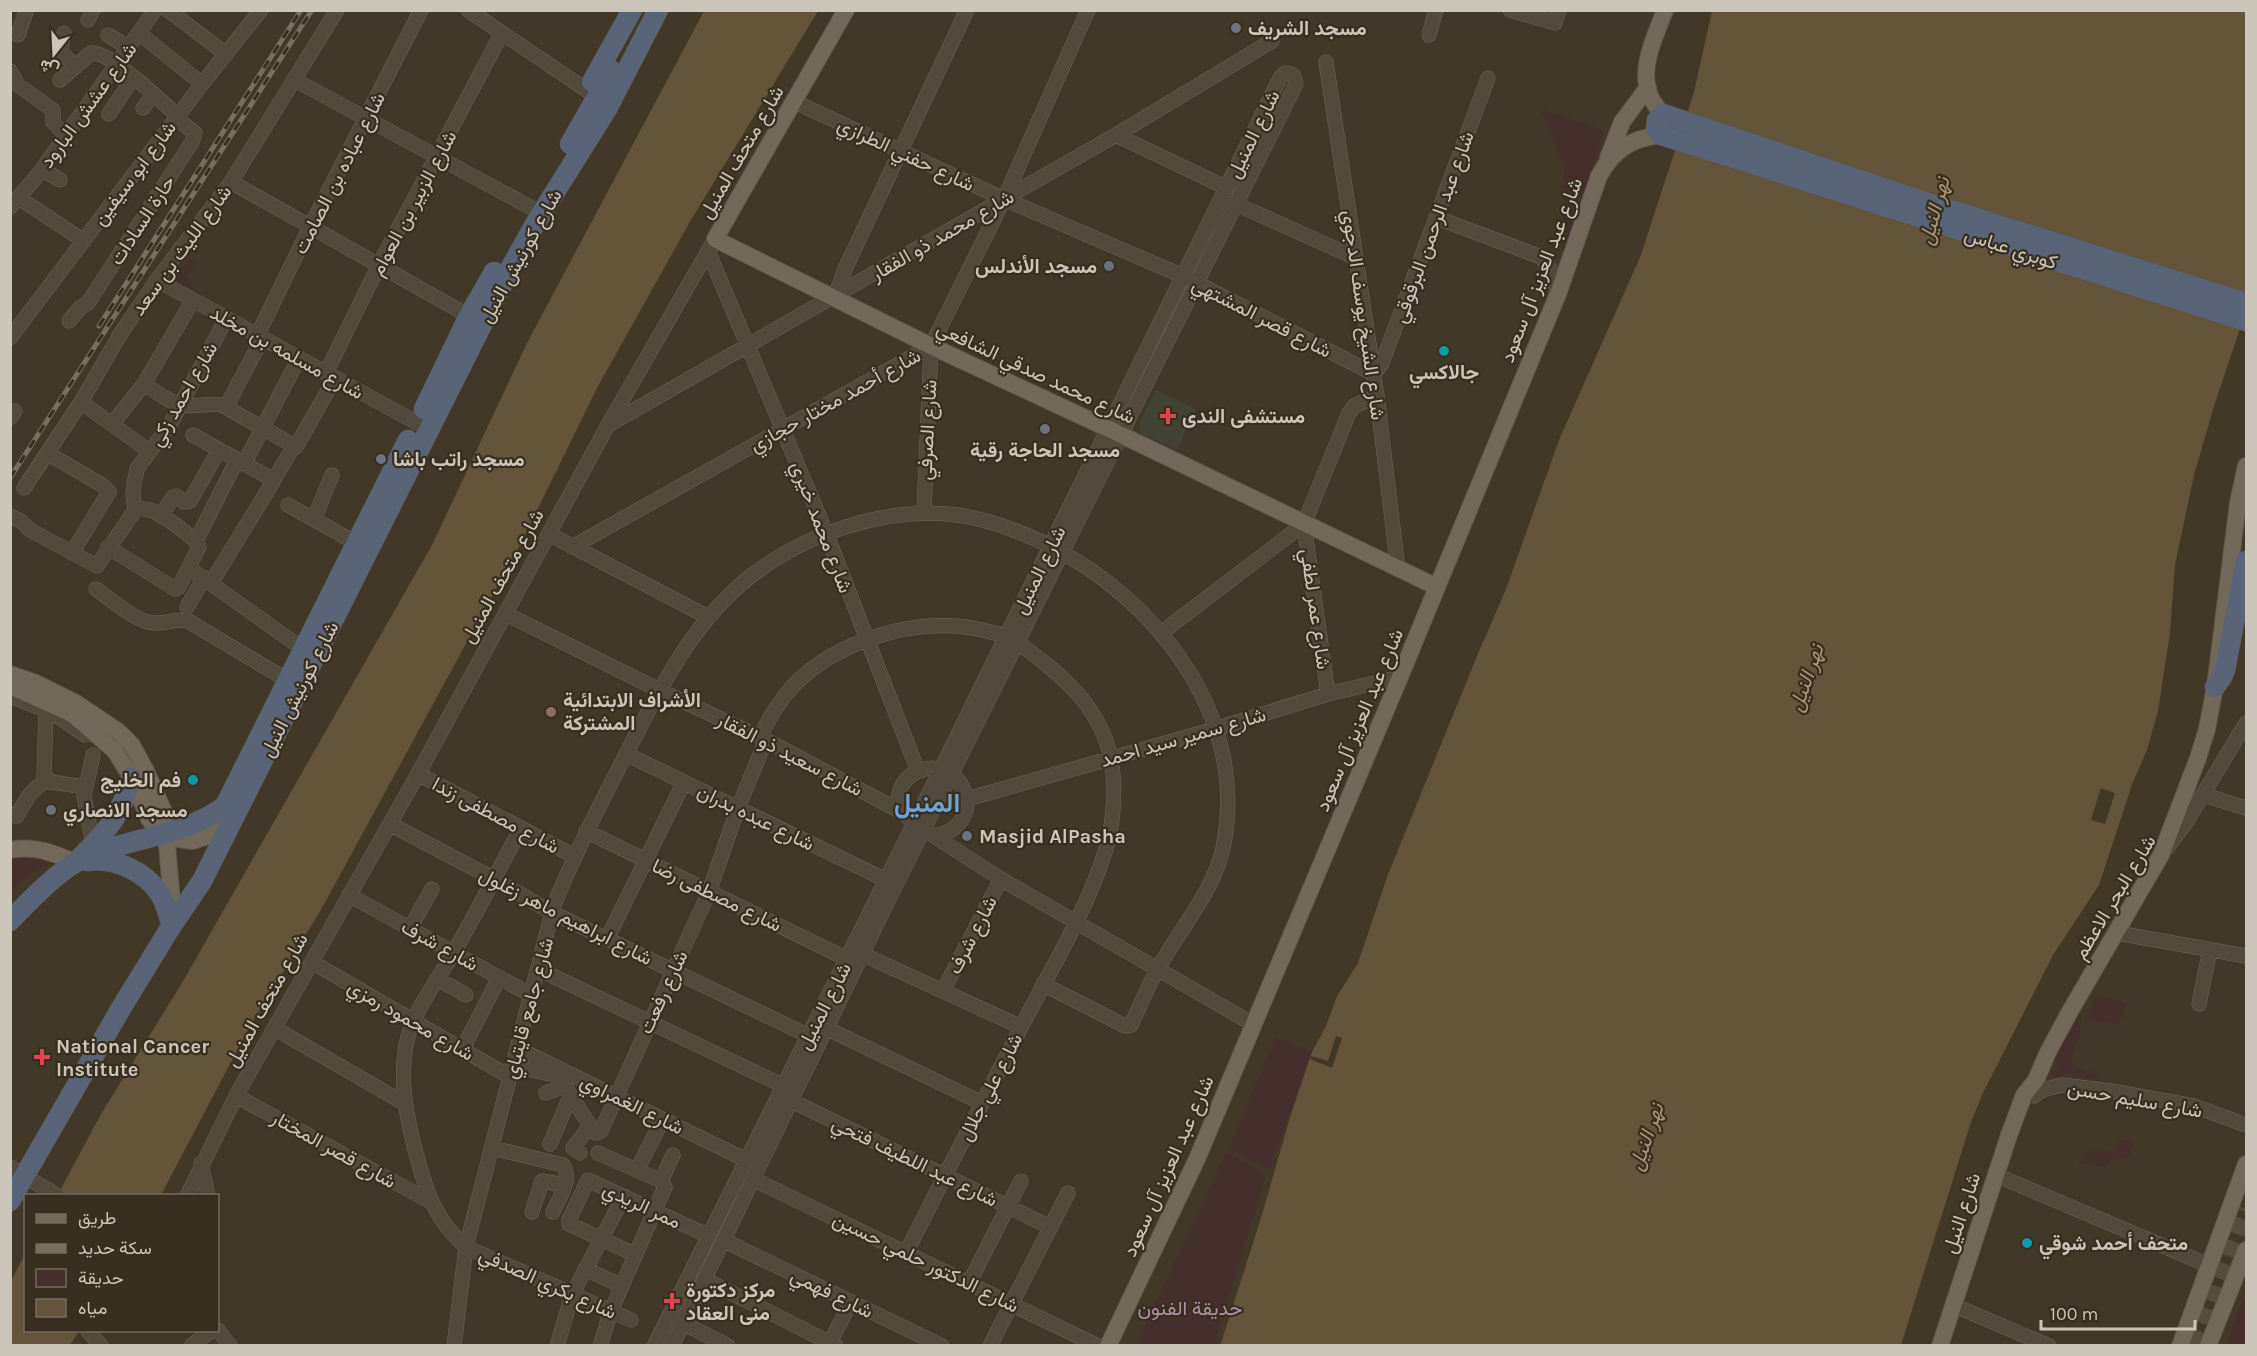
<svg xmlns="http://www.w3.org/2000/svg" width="2257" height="1356" font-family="Karla,Vazirmatn,sans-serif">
<rect width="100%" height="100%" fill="#423828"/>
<path fill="#414334" d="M1156,390L1196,409L1177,450L1142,434L1139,423Z"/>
<path fill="#452f2c" d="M1541,109L1604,130L1562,266L1564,168Z
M190,258L197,261L186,277L193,281L194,286L190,292L177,287V279Z
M28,856L49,864L27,875L11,891V859Z
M2097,994L2127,1004L2119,1024L2085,1020Z
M2080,1015C2086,1036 2071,1045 2073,1065L2084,1070L2099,1073L2095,1080L2069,1073L2057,1078L2051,1072L2059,1066L2054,1057Z
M1276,1037L1312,1052L1269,1170L1229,1148Z
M2119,1139L2133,1141L2128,1158L2111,1160L2104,1167L2078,1163L2087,1150L2113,1151Z
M1227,1152L1266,1175L1214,1345H1136Z
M2246,1293V1345H2226Z"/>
<path fill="#645439" d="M704,11H818L691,220L597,388L523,539L322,908L250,1026L161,1195L57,1196L101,1114L182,983L433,543L527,343Z
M1712,11H2246V311L2215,403L2194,475L2175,565L2170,633L2158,711L2147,750L2133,782L2099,885L2053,955L1983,1093L1971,1122L1901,1345L1220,1346L1261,1218L1291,1114L1312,1052L1326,1026L1337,996L1358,963L1387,877L1477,656L1506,589L1559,440L1641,255L1694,92Z
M25,1254L26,1330L79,1331L70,1345H11V1281Z"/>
<path fill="#423828" d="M2101,788L2115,793L2105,824L2091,820Z
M1336,1036L1342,1038L1332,1068L1310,1059L1311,1056L1328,1061Z"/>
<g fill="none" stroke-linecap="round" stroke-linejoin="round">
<path stroke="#574d3e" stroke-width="16" stroke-dasharray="16 8" stroke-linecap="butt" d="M2194,1346L2246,1209"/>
<defs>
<path id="minor" d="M168,10L226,54
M468,10L588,91
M1510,10L1555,23L1559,10
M88,20L93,10
M64,33L60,51L76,67
M139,33L202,84
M18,35L26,12
M108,35L129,48
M1429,35L1436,10
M1326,62L1377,396L1398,569
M10,71L18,85L53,110V122L66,136
M60,80L91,53C110,51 162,102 178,116
M295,80L530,207
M795,102L1004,199L1183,276L1374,374L1382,363L1488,78
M143,108L153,95
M109,114L133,78
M1116,135L1227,188
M42,169L60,180
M231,182L469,316
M19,198L84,241
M1236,204L1356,258
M10,207L37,176L155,10
M1437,218L1541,257L1550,269L1558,294
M708,251L827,535L918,771
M157,280L417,423
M835,297L845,269L967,10
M69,321L81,307L88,303L192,142L195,133L176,118
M257,336L310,227L421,10
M10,338L202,84L261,10
M326,373L379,265L502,33
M144,384C155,391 170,403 183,405C196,408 208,402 222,405L296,447L335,378
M81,402L149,451
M226,407L262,339
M10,418L15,411
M112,424L144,384L193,300
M610,424L1116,135L1272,41
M193,435L270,478L273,482L211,583
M47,453L102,485L109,492L72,553
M244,464L299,358
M135,479L137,469L171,423L226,319
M273,481L294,446
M134,483L133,496L135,510
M24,488L81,402L121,333L157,280L231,182L337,10
M288,505L356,543
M924,513L931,346
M10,516L21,521L30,530L97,566L135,510C153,503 181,530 196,541L199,547L179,587L175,589L108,547
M161,516L173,497L176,496L184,502L190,501L219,450
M314,519L332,475
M1304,524L1328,694
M549,534L708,617
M196,541L237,460
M572,547L931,346L1004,199L1088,10
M189,568L303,649
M96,589C111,599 136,622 154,623C167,624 176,618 188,621L287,680
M187,607L204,578
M506,614L659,690L766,740L898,810L934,836L1001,879L1253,1024
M1161,633L1304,524L1349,413L1354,406L1377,396
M10,696L53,713L85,735
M46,711L44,776L51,782L85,787
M760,737C767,722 776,707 786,694C825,647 897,622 957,626C974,627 990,632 1007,636
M626,754L886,880
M418,774L574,856
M2203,795L2246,808
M967,799L1215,729L1328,694L1400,677
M898,810C897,795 900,782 913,774C961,746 994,826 934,836
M10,814L17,816C25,801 31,789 47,780
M390,824L494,879L553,913L809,1036
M521,828C499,870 477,911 454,952C441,974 425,996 414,1019C395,1062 405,1113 417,1157C427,1194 436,1221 466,1247L631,1320
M586,831L847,959
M93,845L84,796L93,755
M2167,848L2187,821L2246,723
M349,895L531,995
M410,928L432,889
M2117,933L2246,956
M607,939L684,782
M862,954L1021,1027
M312,962L510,1077
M538,969L784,1086
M438,979L466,995
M943,991L1001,879
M2199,1004L2210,949
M274,1028L404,1103
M826,1028L982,1103
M517,1048L746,1160
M462,1050L499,978
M513,1066L555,1075L561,1080L590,1126L596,1133L601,1131L709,892L738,808L766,740
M546,1093L565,1086
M2024,1095L2034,1096L2042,1090L2062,1085L2111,1091L2194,1106L2246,1125
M236,1096L431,1202
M784,1097L1050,1227
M550,1144L570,1097
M492,1148L563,1165C573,1179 559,1198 553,1212
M580,1153L573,1148L590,1126
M598,1153L661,1181L665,1187L611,1311L600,1346
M201,1163L208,1196
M10,1167L58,1196
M637,1170L663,1119
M1996,1175L2210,1266
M753,1179L1098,1346
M661,1181L673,1155
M187,1196L236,1096L418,774L608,425L715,239
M532,1212L542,1181L565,1185
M723,1240L942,1346
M906,1253C946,1173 987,1093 1028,1014C1056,961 1088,907 1106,849C1114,821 1116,788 1111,759C1100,704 1059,673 1017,642
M636,1255L569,1224V1220L588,1180L709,1236
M585,1269L622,1286
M704,1279L836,1346
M969,1283L1021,1181
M1953,1305L2049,1346
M683,1323L728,1346
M218,1330L230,1346
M88,1331L101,1346
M191,1346L212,1330
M454,1346L466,1247L554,905C574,855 598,808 623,760C658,692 692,620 755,573C808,533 882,509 948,514C983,517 1015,529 1046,544C1155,597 1248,715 1224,843C1216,889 1181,927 1159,967C1148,986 1140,1006 1131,1025L1125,1026L1043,984
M557,1346L572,1295L624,1196
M654,1346L941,769L1280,78L1285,73C1294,73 1295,77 1296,84L890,897L672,1346
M828,1346L851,1302
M990,1346L1068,1193"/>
<path id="major" d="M846,10L715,239L931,346L1109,429L1437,587
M1663,114C1631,83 1652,45 1665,10
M1608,158L1622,122L1648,87
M10,674L36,683L76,703L119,732L132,745L146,771L164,812L173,912
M10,686L72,714L115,751L133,780L149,819L156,827L179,839L192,841L211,835L232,822
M10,850C35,845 54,853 76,863
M1108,1346L1197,1159L1400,677L1558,294L1599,176C1613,150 1632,138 1661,135
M1940,1346L2009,1135L2024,1095L2036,1080L2048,1052L2069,1013L2161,855L2198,758L2207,729L2215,687L2238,503L2246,466
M2180,1346L2246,1164
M2208,1346L2246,1250"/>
<path id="highway" d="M592,82L632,10
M570,144L612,71
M2246,303L1916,199L1663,114L1657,120L1656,129L1661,135L2246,321
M424,409L469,316L494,272
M2215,687L2222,677L2225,670L2246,561
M80,858C108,829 120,818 131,778
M87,861C114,857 145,871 160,894C166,903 168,915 172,925
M10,921C27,903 54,875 75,863C122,837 181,839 225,806L408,440
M10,1201L120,1010L172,925L202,881L511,267L538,219L607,109L658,10"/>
</defs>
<use href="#minor" stroke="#6f685b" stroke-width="15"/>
<use href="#major" stroke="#5e5649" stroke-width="18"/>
<use href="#highway" stroke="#5c5547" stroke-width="21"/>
<use href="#minor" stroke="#524a3c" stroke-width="14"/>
<use href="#major" stroke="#72695b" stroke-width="16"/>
<use href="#highway" stroke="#5a6478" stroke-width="20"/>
<defs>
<path id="rail" d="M99,326L301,10
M10,478L312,10"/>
</defs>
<use href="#rail" stroke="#796f5f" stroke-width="5"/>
<use href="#rail" stroke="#382f21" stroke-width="3" stroke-dasharray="9" stroke-linecap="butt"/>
</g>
<g fill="#6b7280" stroke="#382f21" stroke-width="2">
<circle cx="1236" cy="28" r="6"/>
<circle cx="1109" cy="266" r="6"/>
<circle cx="1045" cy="429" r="6"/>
<circle cx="381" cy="459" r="6"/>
<circle cx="51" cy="810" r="6"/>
<circle cx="967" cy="836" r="6"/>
</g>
<g fill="#0f9aa8" stroke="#382f21" stroke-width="2">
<circle cx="1444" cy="351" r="6"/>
<circle cx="193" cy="780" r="6"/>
<circle cx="2027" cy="1243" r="6"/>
</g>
<g fill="#e0444e" stroke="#382f21" stroke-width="2">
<path d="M1165 407h6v6h6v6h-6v6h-6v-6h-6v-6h6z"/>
<path d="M39 1048h6v6h6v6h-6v6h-6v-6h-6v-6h6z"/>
<path d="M669 1292h6v6h6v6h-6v6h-6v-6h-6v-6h6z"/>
</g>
<circle fill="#8d6e63" stroke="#382f21" stroke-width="2" cx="551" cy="712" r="6"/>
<g text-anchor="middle" stroke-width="4.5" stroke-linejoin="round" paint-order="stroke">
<g font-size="20" font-weight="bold" fill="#ccc6ba" stroke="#382f21" text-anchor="start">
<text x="1248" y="35">مسجد الشريف</text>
<text x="1097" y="273" text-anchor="end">مسجد الأندلس</text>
<text x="1444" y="379" text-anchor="middle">جالاكسي</text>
<text x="1182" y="423">مستشفى الندى</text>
<text x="1045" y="457" text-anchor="middle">مسجد الحاجة رقية</text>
<text x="393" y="466">مسجد راتب باشا</text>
<text x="563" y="707">الأشراف الابتدائية<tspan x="563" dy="23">المشتركة</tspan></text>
<text x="181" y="787" text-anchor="end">فم الخليج</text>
<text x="63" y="817">مسجد الانصاري</text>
<text x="979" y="843">Masjid AlPasha</text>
<text x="56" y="1053">National Cancer<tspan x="56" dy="23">Institute</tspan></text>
<text x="2039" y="1250">متحف أحمد شوقي</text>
<text x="686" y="1297">مركز دكتورة<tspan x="686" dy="23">منى العقاد</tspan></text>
</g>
<g font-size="20" fill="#ccc6ba" stroke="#382f21">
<text transform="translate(88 105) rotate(-54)" y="7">شارع عشش البارود</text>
<text transform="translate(1253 134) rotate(-64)" y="7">شارع المنيل</text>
<text transform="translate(741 152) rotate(-60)" y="7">شارع متحف المنيل</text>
<text transform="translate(906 154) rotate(25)" y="7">شارع حفني الطرازي</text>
<text transform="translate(134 173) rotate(-53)" y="7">شارع ابو سيفين</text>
<text transform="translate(339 173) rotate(-63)" y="7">شارع عباده بن الصامت</text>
<text transform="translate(413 203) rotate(-62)" y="7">شارع الزبير بن العوام</text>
<text transform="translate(142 220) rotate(-57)" y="7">حارة السادات</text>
<text transform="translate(1433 227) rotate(-70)" y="7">شارع عبد الرحمن البرقوقي</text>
<text transform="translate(942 235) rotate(-30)" y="7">شارع محمد ذو الفقار</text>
<text transform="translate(2011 248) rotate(18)" y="7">كوبري عباس</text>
<text transform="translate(181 250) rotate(-54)" y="7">شارع الليث بن سعد</text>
<text transform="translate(520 256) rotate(-61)" y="7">شارع كورنيش النيل</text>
<text transform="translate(1541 270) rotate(-69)" y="7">شارع عبد العزيز آل سعود</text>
<text transform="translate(1364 315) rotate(82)" y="7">شارع الشيخ يوسف الدجوي</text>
<text transform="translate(1262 317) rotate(27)" y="7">شارع قصر المشتهي</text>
<text transform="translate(287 352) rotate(29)" y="7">شارع مسلمه بن مخلد</text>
<text transform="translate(1036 372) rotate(25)" y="7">شارع محمد صدقي الشافعي</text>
<text transform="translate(183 394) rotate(-60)" y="7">شارع احمد زكي</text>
<text transform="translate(835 400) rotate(-29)" y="7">شارع أحمد مختار حجازي</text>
<text transform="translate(927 430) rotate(-87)" y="7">شارع الصرفي</text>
<text transform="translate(822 527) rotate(69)" y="7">شارع محمد خيري</text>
<text transform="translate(1039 570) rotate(-64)" y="7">شارع المنيل</text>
<text transform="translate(502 576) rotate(-61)" y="7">شارع متحف المنيل</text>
<text transform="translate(1316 609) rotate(82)" y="7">شارع عمر لطفي</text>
<text transform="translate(299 689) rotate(-63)" y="7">شارع كورنيش النيل</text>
<text transform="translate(1359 720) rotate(-67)" y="7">شارع عبد العزيز آل سعود</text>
<text transform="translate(1183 737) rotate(-16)" y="7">شارع سمير سيد احمد</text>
<text transform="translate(790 754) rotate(27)" y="7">شارع سعيد ذو الفقار</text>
<text transform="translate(496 815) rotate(28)" y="7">شارع مصطفى زندا</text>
<text transform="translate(756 817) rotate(26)" y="7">شارع عبده بدران</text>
<text transform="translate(717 895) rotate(26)" y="7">شارع مصطفى رضا</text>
<text transform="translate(2114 897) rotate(-59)" y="7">شارع البحر الاعظم</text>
<text transform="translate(566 916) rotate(27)" y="7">شارع ابراهيم ماهر زغلول</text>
<text transform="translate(972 935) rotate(-63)" y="7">شارع شرف</text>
<text transform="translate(440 945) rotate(29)" y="7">شارع شرف</text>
<text transform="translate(663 992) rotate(-65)" y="7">شارع رفعت</text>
<text transform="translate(266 1000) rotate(-61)" y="7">شارع متحف المنيل</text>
<text transform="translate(824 1006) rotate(-63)" y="7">شارع المنيل</text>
<text transform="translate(528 1008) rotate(-75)" y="7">شارع جامع قايتباي</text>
<text transform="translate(411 1020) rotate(30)" y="7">شارع محمود رمزي</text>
<text transform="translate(990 1087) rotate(-63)" y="7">شارع علي جلال</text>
<text transform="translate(2135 1099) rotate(10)" y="7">شارع سليم حسن</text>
<text transform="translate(632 1104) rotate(26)" y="7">شارع الغمراوي</text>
<text transform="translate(334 1149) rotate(29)" y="7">شارع قصر المختار</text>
<text transform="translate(915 1161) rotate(26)" y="7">شارع عبد اللطيف فتحي</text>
<text transform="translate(1168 1166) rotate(-66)" y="7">شارع عبد العزيز آل سعود</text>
<text transform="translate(642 1205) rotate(25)" y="7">ممر الريدي</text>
<text transform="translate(1961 1213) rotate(-72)" y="7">شارع النيل</text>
<text transform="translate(926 1262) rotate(26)" y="7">شارع الدكتور حلمي حسين</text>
<text transform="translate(548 1283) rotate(24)" y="7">شارع بكري الصدفي</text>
<text transform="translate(832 1293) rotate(26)" y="7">شارع فهمي</text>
</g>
<g font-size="20" fill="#b08ea6" stroke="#382f21">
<text x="1190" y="1315">حديقة الفنون</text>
</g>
<g font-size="21" font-style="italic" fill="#a99574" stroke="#382f21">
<text transform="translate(1934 211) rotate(-75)" y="7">نهر النيل</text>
<text transform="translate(1806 678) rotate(-71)" y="7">نهر النيل</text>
<text transform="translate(1646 1137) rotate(-71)" y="7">نهر النيل</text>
</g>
<g font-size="26" font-weight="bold" fill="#6ea3d3" stroke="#382f21">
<text x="927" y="812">المنيل</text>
</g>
</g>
<rect width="2257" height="1356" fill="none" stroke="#ccc6ba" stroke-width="24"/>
<rect x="24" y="1194" width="195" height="138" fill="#382f21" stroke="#736b5e" stroke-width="1.5"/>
<rect x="36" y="1214" width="30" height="9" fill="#72695b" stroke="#736b5e" stroke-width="1.5"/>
<text x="78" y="1224" font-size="18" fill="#ccc6ba">طريق</text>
<rect x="36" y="1244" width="30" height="9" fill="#796f5f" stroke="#736b5e" stroke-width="1.5"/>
<text x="78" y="1254" font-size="18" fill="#ccc6ba">سكة حديد</text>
<rect x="36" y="1269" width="30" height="18" fill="#452f2c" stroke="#736b5e" stroke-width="1.5"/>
<text x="78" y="1284" font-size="18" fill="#ccc6ba">حديقة</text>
<rect x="36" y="1299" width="30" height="18" fill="#645439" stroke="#736b5e" stroke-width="1.5"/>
<text x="78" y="1314" font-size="18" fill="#ccc6ba">مياه</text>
<g transform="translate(54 54) rotate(198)" stroke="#382f21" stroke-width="4.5" paint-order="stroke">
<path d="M0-4.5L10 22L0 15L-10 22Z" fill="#ccc6ba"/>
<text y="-9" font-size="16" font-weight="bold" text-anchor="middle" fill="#ccc6ba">ش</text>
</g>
<path d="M2041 1320v9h154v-9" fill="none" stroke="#ccc6ba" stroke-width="3"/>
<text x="2050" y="1320" font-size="18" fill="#ccc6ba" stroke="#382f21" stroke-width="4.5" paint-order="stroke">100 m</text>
</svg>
